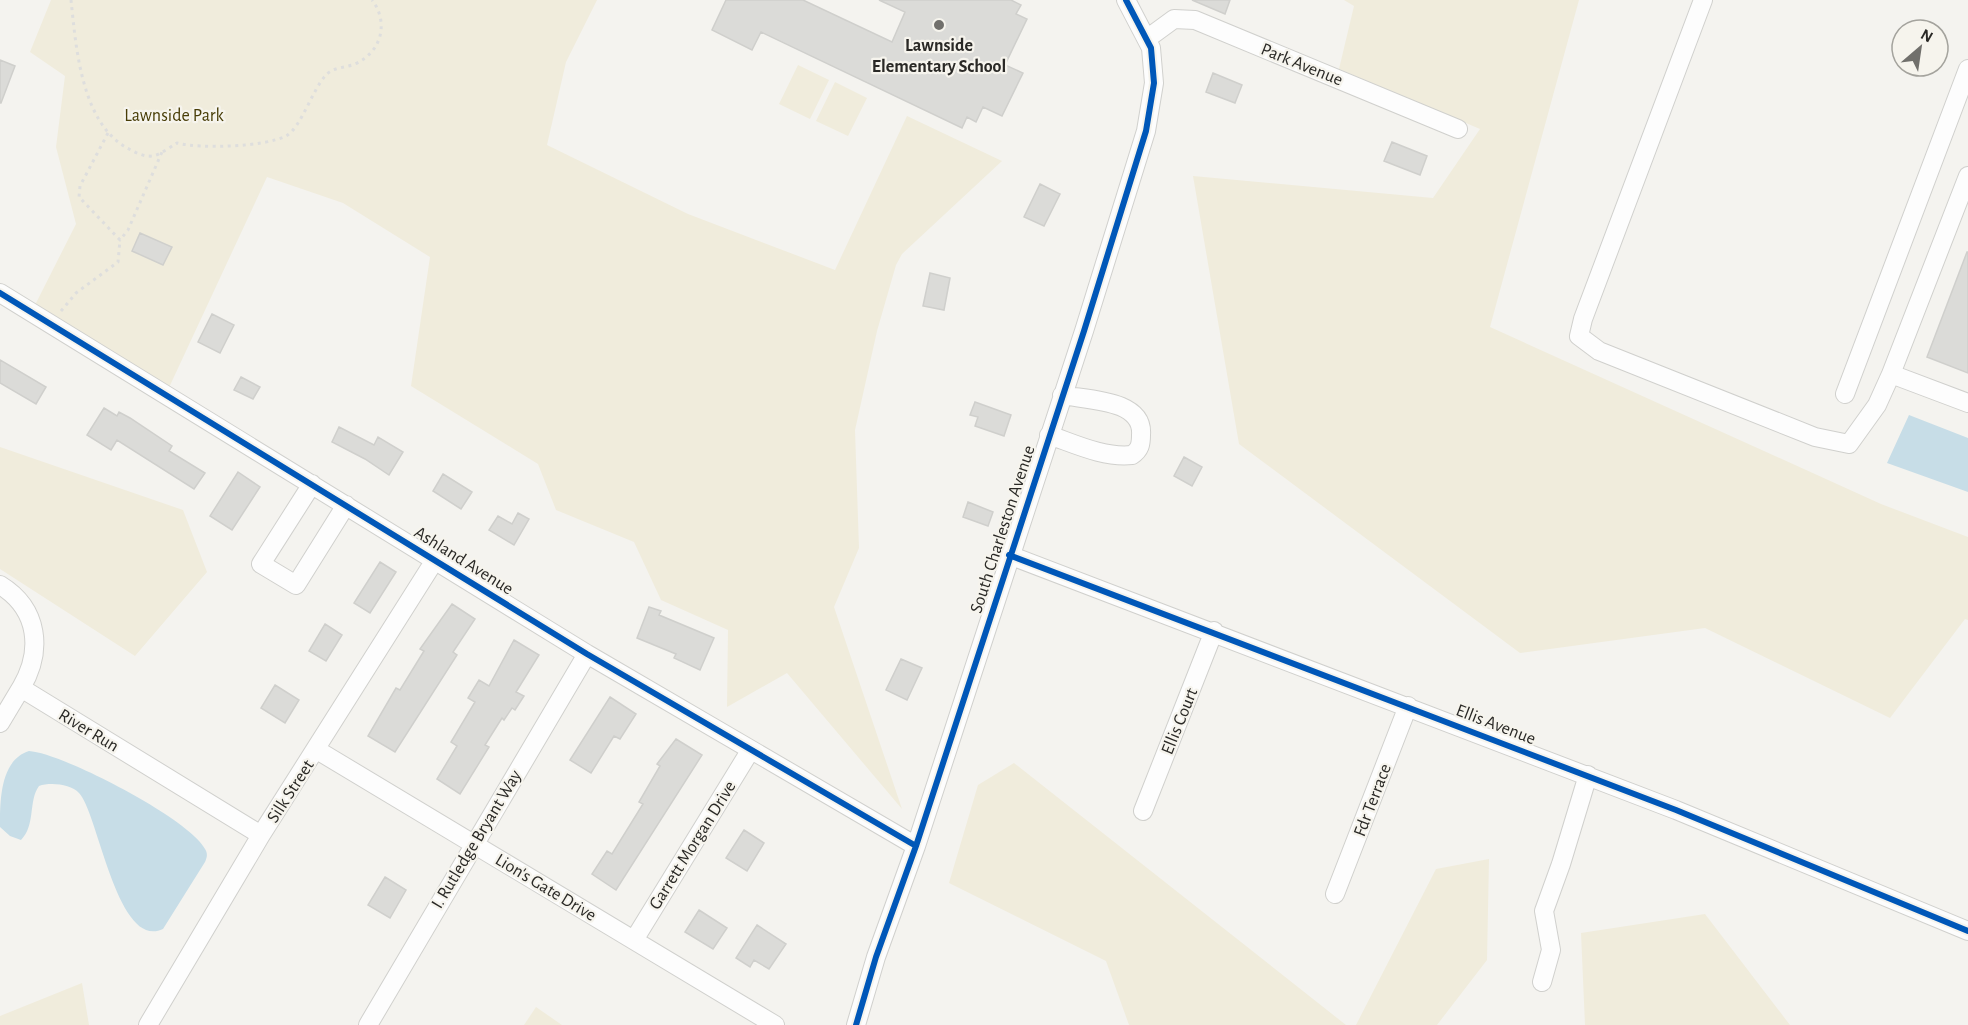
<svg xmlns="http://www.w3.org/2000/svg" width="1968" height="1025" font-family="'Alegreya Sans',sans-serif">
<rect width="100%" height="100%" fill="#f4f3ef"/>
<path fill="#f0ecdc" d="M51,0H597L566,62L547,145L688,214L835,270L907,116L1002,161L902,254L896,265L877,331L855,430L859,548L834,607L902,809L787,673L727,707L728,630L661,600L634,542L556,510L538,464L411,386L430,257L343,203L267,177L166,394L32,311L76,224L56,147L65,76L30,52Z
M1344,0H1579L1490,327L1881,504L1968,537V620L1965,619L1890,718L1705,628L1520,653L1239,444L1193,176L1433,198L1480,129L1339,69L1354,6Z
M798,65L829,80L810,119L779,104Z
M835,82L867,98L848,136L816,121Z
M0,447L183,510L207,572L135,656L0,569Z
M1014,763L1346,1025H1129L1106,961L949,883L978,785Z
M1489,859L1487,960L1437,1025H1356L1436,869Z
M1705,914L1790,1025H1585L1581,933Z
M82,983L89,1025H0V1016Z
M536,1007L562,1025H524Z"/>
<path fill="#c7dde7" d="M1909,415L1968,438V492L1887,463Z
M29,751C62,753 190,819 205,849C208,854 207,857 205,862L163,929C117,951 98,812 79,793C71,784 50,782 39,786C28,801 36,825 21,840L10,836L0,827C0,801 0,760 29,751Z"/>
<path fill="#dbdbd8" stroke="#cfcfcc" stroke-width="1.5" d="M726,0H803L892,42L905,12L879,0H1011L1021,5L1016,14L1027,19L1005,65L1023,73L1002,116L983,107L976,122L967,117L962,128L761,32L752,50L712,30Z
M1192,0H1230L1225,14Z
M0,60L15,66L1,103H0Z
M1213,73L1242,85L1235,103L1206,92Z
M1392,142L1427,156L1420,175L1384,161Z
M1040,184L1060,194L1044,226L1024,217Z
M140,233L172,247L163,265L132,251Z
M1967,252H1968V373L1927,357Z
M930,273L950,278L944,310L923,306Z
M212,314L234,325L220,353L198,342Z
M0,360L46,387L36,404L0,383Z
M241,377L260,387L253,399L234,390Z
M975,402L1011,415L1004,436L975,426L978,417L970,415Z
M104,408L117,416L119,412L130,418L172,446L169,451L205,473L194,489L117,440L111,450L87,435Z
M339,427L374,445L378,437L403,452L389,475L365,459L332,442Z
M1184,457L1202,467L1192,486L1174,476Z
M238,472L260,487L232,530L210,516Z
M443,474L472,492L461,509L433,491Z
M968,502L993,512L988,526L963,517Z
M518,513L529,519L514,545L489,530L498,516L512,524Z
M380,562L396,572L370,613L354,603Z
M452,604L475,619L453,652L457,655L395,752L368,736L396,688L400,690L424,651L420,649Z
M649,607L661,611L659,615L714,638L700,670L674,658L676,654L637,638Z
M325,624L342,635L326,661L309,651Z
M514,640L539,655L516,692L524,696L515,710L512,708L504,720L502,718L485,745L489,747L460,794L437,779L457,746L451,742L475,702L468,698L479,680L489,686Z
M901,659L922,668L907,700L886,690Z
M275,685L299,700L285,723L261,708Z
M610,697L636,714L620,739L614,736L591,773L570,760Z
M676,739L702,755L616,890L592,874L607,851L612,854L643,804L639,802L660,766L657,764Z
M744,830L764,843L747,871L726,858Z
M385,877L406,890L390,918L368,905Z
M699,910L727,928L713,949L685,932Z
M757,925L786,944L769,969L754,960L750,967L736,958Z"/>
<g fill="none" stroke-linecap="round" stroke-linejoin="round">
<defs>
<path id="minor" d="M1703,0L1583,319L1579,336L1599,351L1815,437L1849,444L1877,405L1891,374L1968,176
M1148,38L1174,19L1195,20L1458,129
M0,293L587,654L916,846
M1891,374L1968,403
M1845,394L1968,69
M1049,435C1075,444 1104,458 1132,455C1140,450 1141,444 1141,435C1144,399 1086,400 1062,395
M312,484L261,564L296,585L346,505
M1009,555L1676,810L1968,931
M0,585C39,609 43,651 21,688L261,835
M0,723L21,688
M317,750L775,1025
M1143,811L1214,631
M1335,894L1408,706
M634,940L750,751
M1542,982L1551,950L1544,911L1561,864L1588,775
M148,1025L261,835L435,560
M368,1025L587,654
M856,1025L876,957L916,846L1084,331L1146,131L1154,83L1151,48L1126,0"/>
</defs>
<use href="#minor" stroke="#d0d0cd" stroke-width="20"/>
<path stroke="#dededd" stroke-width="3" stroke-dasharray="3 4.5" stroke-linecap="butt" d="M71,0C76,47 81,122 127,148C135,152 143,157 153,156C161,154 170,147 177,143C201,149 264,147 286,136C301,128 312,90 326,75C333,67 345,68 355,64C382,52 389,22 372,0
M108,133L80,186L79,197L120,240L128,230L162,152
M61,311L76,293L118,262L120,240"/>
<use href="#minor" stroke="#fdfdfd" stroke-width="18"/>
<defs>
<path id="cycleway" d="M0,293L587,654L916,846
M1009,555L1676,810L1968,931
M856,1025L876,957L916,846L1084,331L1146,131L1154,83L1151,48L1126,0"/>
</defs>
<use href="#cycleway" stroke="#f6f4ed" stroke-width="10"/>
<use href="#cycleway" stroke="#0057b8" stroke-width="6"/>
</g>
<circle fill="#71706c" stroke="#f6f4ed" stroke-width="2" cx="939" cy="25" r="6"/>
<g text-anchor="middle" stroke-width="4.5" stroke-linejoin="round" paint-order="stroke">
<g font-size="18" font-weight="bold" fill="#2a2926" stroke="#f6f4ed">
<text x="939" y="51">Lawnside<tspan x="939" dy="21">Elementary School</tspan></text>
</g>
<g font-size="18" fill="#2a2926" stroke="#f6f4ed">
<text transform="translate(1302 64) rotate(22)" y="6">Park Avenue</text>
<text transform="translate(1002 529) rotate(-72)" y="6">South Charleston Avenue</text>
<text transform="translate(464 560) rotate(32)" y="6">Ashland Avenue</text>
<text transform="translate(1179 721) rotate(-68)" y="6">Ellis Court</text>
<text transform="translate(1496 724) rotate(21)" y="6">Ellis Avenue</text>
<text transform="translate(89 730) rotate(31)" y="6">River Run</text>
<text transform="translate(290 791) rotate(-57)" y="6">Silk Street</text>
<text transform="translate(1372 800) rotate(-69)" y="6">Fdr Terrace</text>
<text transform="translate(476 839) rotate(-59)" y="6">I. Rutledge Bryant Way</text>
<text transform="translate(692 845) rotate(-58)" y="6">Garrett Morgan Drive</text>
<text transform="translate(546 887) rotate(31)" y="6">Lion's Gate Drive</text>
</g>
<g font-size="18" fill="#483d07" stroke="#f6f4ed">
<text x="174" y="121">Lawnside Park</text>
</g>
</g>
<g transform="translate(1920 48) rotate(29)"><circle r="28" fill="#f6f4ed" stroke="#a4a39d" stroke-width="1.5"/>
<path d="M0-4.5L10 22L0 15L-10 22Z" fill="#71706c"/>
<text y="-9" font-size="16" font-weight="bold" text-anchor="middle" fill="#2a2926">N</text>
</g>
</svg>
